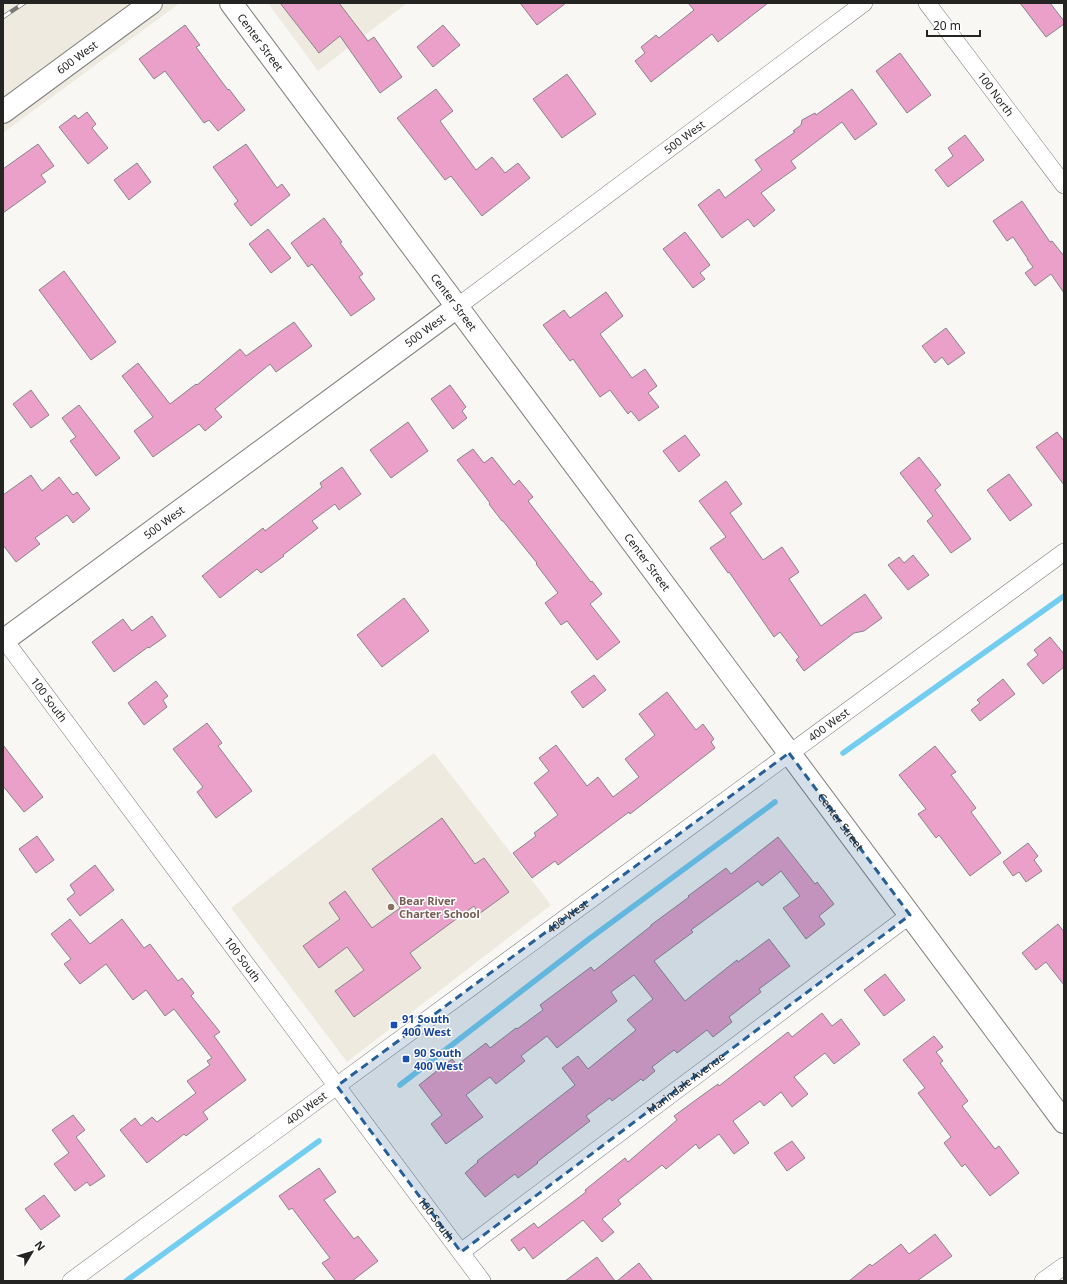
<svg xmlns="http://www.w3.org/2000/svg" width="1067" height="1284" font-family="'Noto Sans',sans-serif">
<rect width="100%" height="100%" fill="#f8f7f4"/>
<path fill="#eeeae0" d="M3,3H180L3,133Z
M268,3H407L318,71Z
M434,753L551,905L347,1062L231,908Z"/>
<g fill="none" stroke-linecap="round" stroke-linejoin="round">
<path stroke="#72cdf1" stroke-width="5.5" d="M843,753L1064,596
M400,1085L589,939L775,802
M126,1281L319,1141"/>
</g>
<path fill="#eaa0c8" stroke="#888587" d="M280,3H339L368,41L374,37L402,77L380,93L340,36L319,53Z
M520,3H566L537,25Z
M688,3H768L718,42L712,34L651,82L635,61L645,53L641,47L656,35L659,38L694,10Z
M1020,3H1050L1064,21V24L1046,37Z
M185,25L200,45L196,47L228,90L229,89L245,110L218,131L209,120L204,123L165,71L154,79L139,59Z
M443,25L460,45L433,67L417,47Z
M900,53L931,95L907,113L876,71Z
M567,74L596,114L562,138L533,99Z
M436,89L453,111L440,121L476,170L492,157L505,173L518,163L530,178L482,216L451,176L445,180L397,118Z
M852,89L877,124L855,140L842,122L791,161L796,168L761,193L775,210L754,227L748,219L722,238L698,205L719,189L725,198L762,170L755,160L795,132L793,131L801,125L802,120L815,113L816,115Z
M87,112L96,124L92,128L108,148L88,164L59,127L75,115L78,119Z
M965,135L984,160L948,187L935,170L953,156L948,148Z
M38,144L54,166L41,175L46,182L3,213V169Z
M246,144L277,188L282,184L290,195L251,226L234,204L238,201L213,167Z
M137,163L151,182L129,200L114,180Z
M1022,201L1050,242L1052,241L1064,256V293L1051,274L1035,286L1025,273L1033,267L1027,259H1028L1013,237L1007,241L993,221Z
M324,218L342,242L340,243L363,274L359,277L375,299L351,316L312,264L308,267L291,243Z
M268,229L291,258L271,273L249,244Z
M685,232L710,265L700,273L705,279L693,288L663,249Z
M64,271L116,342L91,360L39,290Z
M606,292L623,316L600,334L632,378L645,369L657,386L648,393L659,407L639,421L631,411L628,414L610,390L600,397L573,359L570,361L543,325L564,310L570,318Z
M294,322L312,346L276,372L270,364L215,409L222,417L205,431L199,424L153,457L134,431L153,417L122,376L138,363L170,404L196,384L197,385L240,349L246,356Z
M946,328L965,353L948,365L942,357L935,363L922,346Z
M450,385L466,407L462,411L467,418L453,429L431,399Z
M31,390L49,415L31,428L13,404Z
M79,405L120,458L96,476L70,441L76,437L62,418Z
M408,422L428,451L391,478L370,450Z
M1057,432L1064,441V485L1036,447Z
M685,435L700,455L679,472L663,451Z
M473,449L484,463L492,457L514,485L519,480L533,497L528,501L591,582L592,581L602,594L590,604L620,642L597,660L567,621L561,625L545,603L558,593L536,564L537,563L503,521H502L489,504L490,503L457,460Z
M919,457L941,485L935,490L971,539L951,553L927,521L933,516L900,473Z
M342,467L361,494L339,510L335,504L312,521L318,528L283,555L284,556L261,573L257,569L220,598L202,576L263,528L265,531L322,487L320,483Z
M1009,474L1032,505L1010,521L987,490Z
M31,475L42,491L59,477L73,495L77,492L90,509L73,523L67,515L35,538L40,544L16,562L3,545V495Z
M726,481L742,504L730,513L763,560L782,547L799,572L789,579L821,626L865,594L882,618L864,631L854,633L804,671L796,660L799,657L780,632L774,637L729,572L728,573L710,548L726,537L699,501Z
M913,555L929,575L908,590L888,565L899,557L904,563Z
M404,598L429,631L382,667L357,635Z
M152,616L166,636L149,648L148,647L114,672L92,642L123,619L132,631Z
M1050,637L1064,654V667L1043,684L1027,664L1038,655L1034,650Z
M594,675L606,690L583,708L571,692Z
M1003,679L1015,694L980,721L971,710L980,703L977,700Z
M156,681L168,696L163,700L167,707L144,725L128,703Z
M667,692L696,730L703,724L714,739L711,742L715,748L630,814L629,812L558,865L555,861L532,878L513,853L536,836L534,833L558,815L534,783L549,771L539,758L556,745L587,786L598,777L613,797L639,777L625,759L655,735L639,714Z
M207,723L222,743L218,746L252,791L216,818L197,792L203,787L173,749Z
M3,745L43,797L24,812L3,786Z
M935,746L956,772L951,775L976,808L971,812L1001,853L970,876L939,835L936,838L918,814L926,809L899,775Z
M442,818L475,864L484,858L509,892L479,914L474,906L410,953L421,968L354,1017L335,991L364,970L347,947L319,968L303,946L340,919L329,903L345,891L372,928L400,908L372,869Z
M37,836L54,860L36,873L19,849Z
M778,837L815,884L817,882L834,904L819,916L825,924L806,939L783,908L800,896L781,871L762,886L758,881L691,930L693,932L654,961L685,1001L737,960L738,962L769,939L790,966L759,989L761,992L729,1017L732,1022L713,1037L707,1030L677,1053L674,1050L652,1067L655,1071L643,1081L641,1079L612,1101L610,1098L586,1116L590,1121L537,1162L538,1163L518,1178L515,1174L485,1197L465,1173L478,1162L477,1161L575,1085L562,1068L578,1056L588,1069L636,1030L627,1020L653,999L634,975L611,992L617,1001L557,1048L547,1036L521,1056L525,1061L496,1084L490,1077L466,1095L483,1117L446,1144L431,1124L442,1115L419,1085L452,1059L457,1065L486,1043L490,1048L516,1028L517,1029L543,1010L540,1005L591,967L594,971L651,926V925L689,897L688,896L726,868L731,874Z
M1028,843L1038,856L1034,860L1042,871L1026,882L1019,872L1013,876L1003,862Z
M95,865L114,890L80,916L67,899L75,893L70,885Z
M70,919L90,944L122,919L144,948L150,944L178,981L182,978L194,993L191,996L220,1032L214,1036L246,1080L203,1112L208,1119L186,1136L184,1134L147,1163L120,1130L135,1118L141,1126L152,1117L157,1122L196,1093L187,1081L210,1065L207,1061L212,1058L174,1009L165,1016L146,990L133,1000L106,964L80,984L64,964L71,959L51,934Z
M1058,924L1064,932V985L1046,962L1036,970L1022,953Z
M885,974L905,1000L884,1016L864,990Z
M822,1013L832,1026L841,1019L860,1044L834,1064L825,1053L794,1077L808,1094L792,1107L781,1092L764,1106L760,1101L733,1121L749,1143L734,1154L719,1134L699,1149L696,1144L666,1169L662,1165L618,1200L621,1204L602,1219L614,1232L602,1242L583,1220L533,1259L524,1247L519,1251L511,1240L534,1223L538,1228L586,1192L585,1190L625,1158L628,1162L677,1120L674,1116L693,1102L718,1084L719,1086L788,1032L792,1037Z
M934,1036L943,1047L936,1052L943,1061L940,1063L968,1101L962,1106L995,1149L999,1146L1019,1173L990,1196L965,1164L962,1167L944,1143L951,1137L918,1093L925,1088L903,1060Z
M73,1115L85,1130L76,1137L105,1176L90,1186L87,1182L75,1191L54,1164L69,1153L52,1130Z
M792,1141L805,1158L787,1171L774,1153Z
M319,1168L336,1192L324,1200L354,1239L358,1236L378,1261L352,1281H336L322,1263L330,1258L292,1208L289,1210L279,1196Z
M44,1195L60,1216L41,1230L25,1209Z
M935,1234L952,1256L917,1281H849L870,1264L872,1266L901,1244L909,1254Z
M597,1257L615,1281H565Z
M639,1263L653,1281H617Z"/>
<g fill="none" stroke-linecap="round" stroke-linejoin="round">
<defs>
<g id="street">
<path id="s1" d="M927,3L1064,185"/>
<path id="s2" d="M457,307L864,3"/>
<path id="s3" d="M3,638L482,1281"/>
<path id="s4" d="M461,1252L910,915"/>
<path id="s5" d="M71,1281L1064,552"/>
<path d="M1043,1281L1064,1266"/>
</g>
<g id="secondary">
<path id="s6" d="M231,3L1064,1122"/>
<path id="s7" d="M3,112L151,3"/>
<path id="s8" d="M3,641L457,307"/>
</g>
</defs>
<use href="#street" stroke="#7f7f7c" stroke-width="18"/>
<use href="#secondary" stroke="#7f7f7c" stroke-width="24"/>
<use href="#street" stroke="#fff" stroke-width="17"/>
<use href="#secondary" stroke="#fff" stroke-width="22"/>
<defs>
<path id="rail" d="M3,17L24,3"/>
</defs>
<use href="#rail" stroke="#7b7a79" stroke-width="4.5"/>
<use href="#rail" stroke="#fff" stroke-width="3" stroke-dasharray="9" stroke-linecap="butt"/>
</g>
<path fill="#266097" fill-opacity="0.2" stroke="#266097" stroke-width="3" stroke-dasharray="8 5" stroke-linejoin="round" d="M789,753L910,915L461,1252L337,1086Z"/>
<circle fill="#8d6e63" stroke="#fff" stroke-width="1.5" cx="391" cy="907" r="4"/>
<g fill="#1a4fb4" stroke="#fff" stroke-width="1.5">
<rect x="390" y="1021" width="8" height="8" rx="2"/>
<rect x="402" y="1055" width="8" height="8" rx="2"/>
</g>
<g text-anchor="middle" stroke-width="3" stroke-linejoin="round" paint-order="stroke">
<g font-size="11" fill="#242423" stroke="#fff">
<text dy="4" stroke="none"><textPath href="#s6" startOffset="49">Center Street</textPath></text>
<text dy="4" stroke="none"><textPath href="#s7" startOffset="92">600 West</textPath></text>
<text dy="4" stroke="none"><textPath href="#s1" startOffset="114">100 North</textPath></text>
<text dy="4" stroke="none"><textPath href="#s2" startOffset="284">500 West</textPath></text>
<text dy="4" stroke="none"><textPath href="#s6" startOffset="373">Center Street</textPath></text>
<text dy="4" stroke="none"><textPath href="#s8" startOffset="524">500 West</textPath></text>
<text dy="4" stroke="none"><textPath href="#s8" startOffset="200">500 West</textPath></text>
<text dy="4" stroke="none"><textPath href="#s6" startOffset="697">Center Street</textPath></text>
<text dy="4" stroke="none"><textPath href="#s3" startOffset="77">100 South</textPath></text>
<text dy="4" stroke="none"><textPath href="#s5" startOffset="940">400 West</textPath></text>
<text dy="4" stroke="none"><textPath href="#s6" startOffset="1021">Center Street</textPath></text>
<text dy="4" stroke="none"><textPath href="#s5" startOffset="616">400 West</textPath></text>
<text dy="4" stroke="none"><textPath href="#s3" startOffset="401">100 South</textPath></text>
<text dy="4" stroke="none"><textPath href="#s4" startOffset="281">Marindale Avenue</textPath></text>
<text dy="4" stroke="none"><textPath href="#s5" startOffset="292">400 West</textPath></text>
<text dy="4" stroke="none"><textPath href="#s3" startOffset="725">100 South</textPath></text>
</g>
<g font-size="11" font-weight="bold" fill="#785e54" stroke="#fff" text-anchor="start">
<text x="399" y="905">Bear River<tspan x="399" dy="13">Charter School</tspan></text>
</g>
<g font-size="11" font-weight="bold" fill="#164399" stroke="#fff" text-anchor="start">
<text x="402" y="1023">91 South<tspan x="402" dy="13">400 West</tspan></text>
<text x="414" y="1057">90 South<tspan x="414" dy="13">400 West</tspan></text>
</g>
</g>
<rect width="1067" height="1284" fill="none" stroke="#242423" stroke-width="8"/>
<g transform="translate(32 1252) rotate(52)" stroke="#ffffff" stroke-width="3" paint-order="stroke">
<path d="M0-3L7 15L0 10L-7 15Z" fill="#242423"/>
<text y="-6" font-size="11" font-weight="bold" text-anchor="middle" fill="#242423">N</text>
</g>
<path d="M927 30v6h53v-6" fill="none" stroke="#242423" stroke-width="2"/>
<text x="933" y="30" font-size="12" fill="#242423" stroke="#ffffff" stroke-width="3" paint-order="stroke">20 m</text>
</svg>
